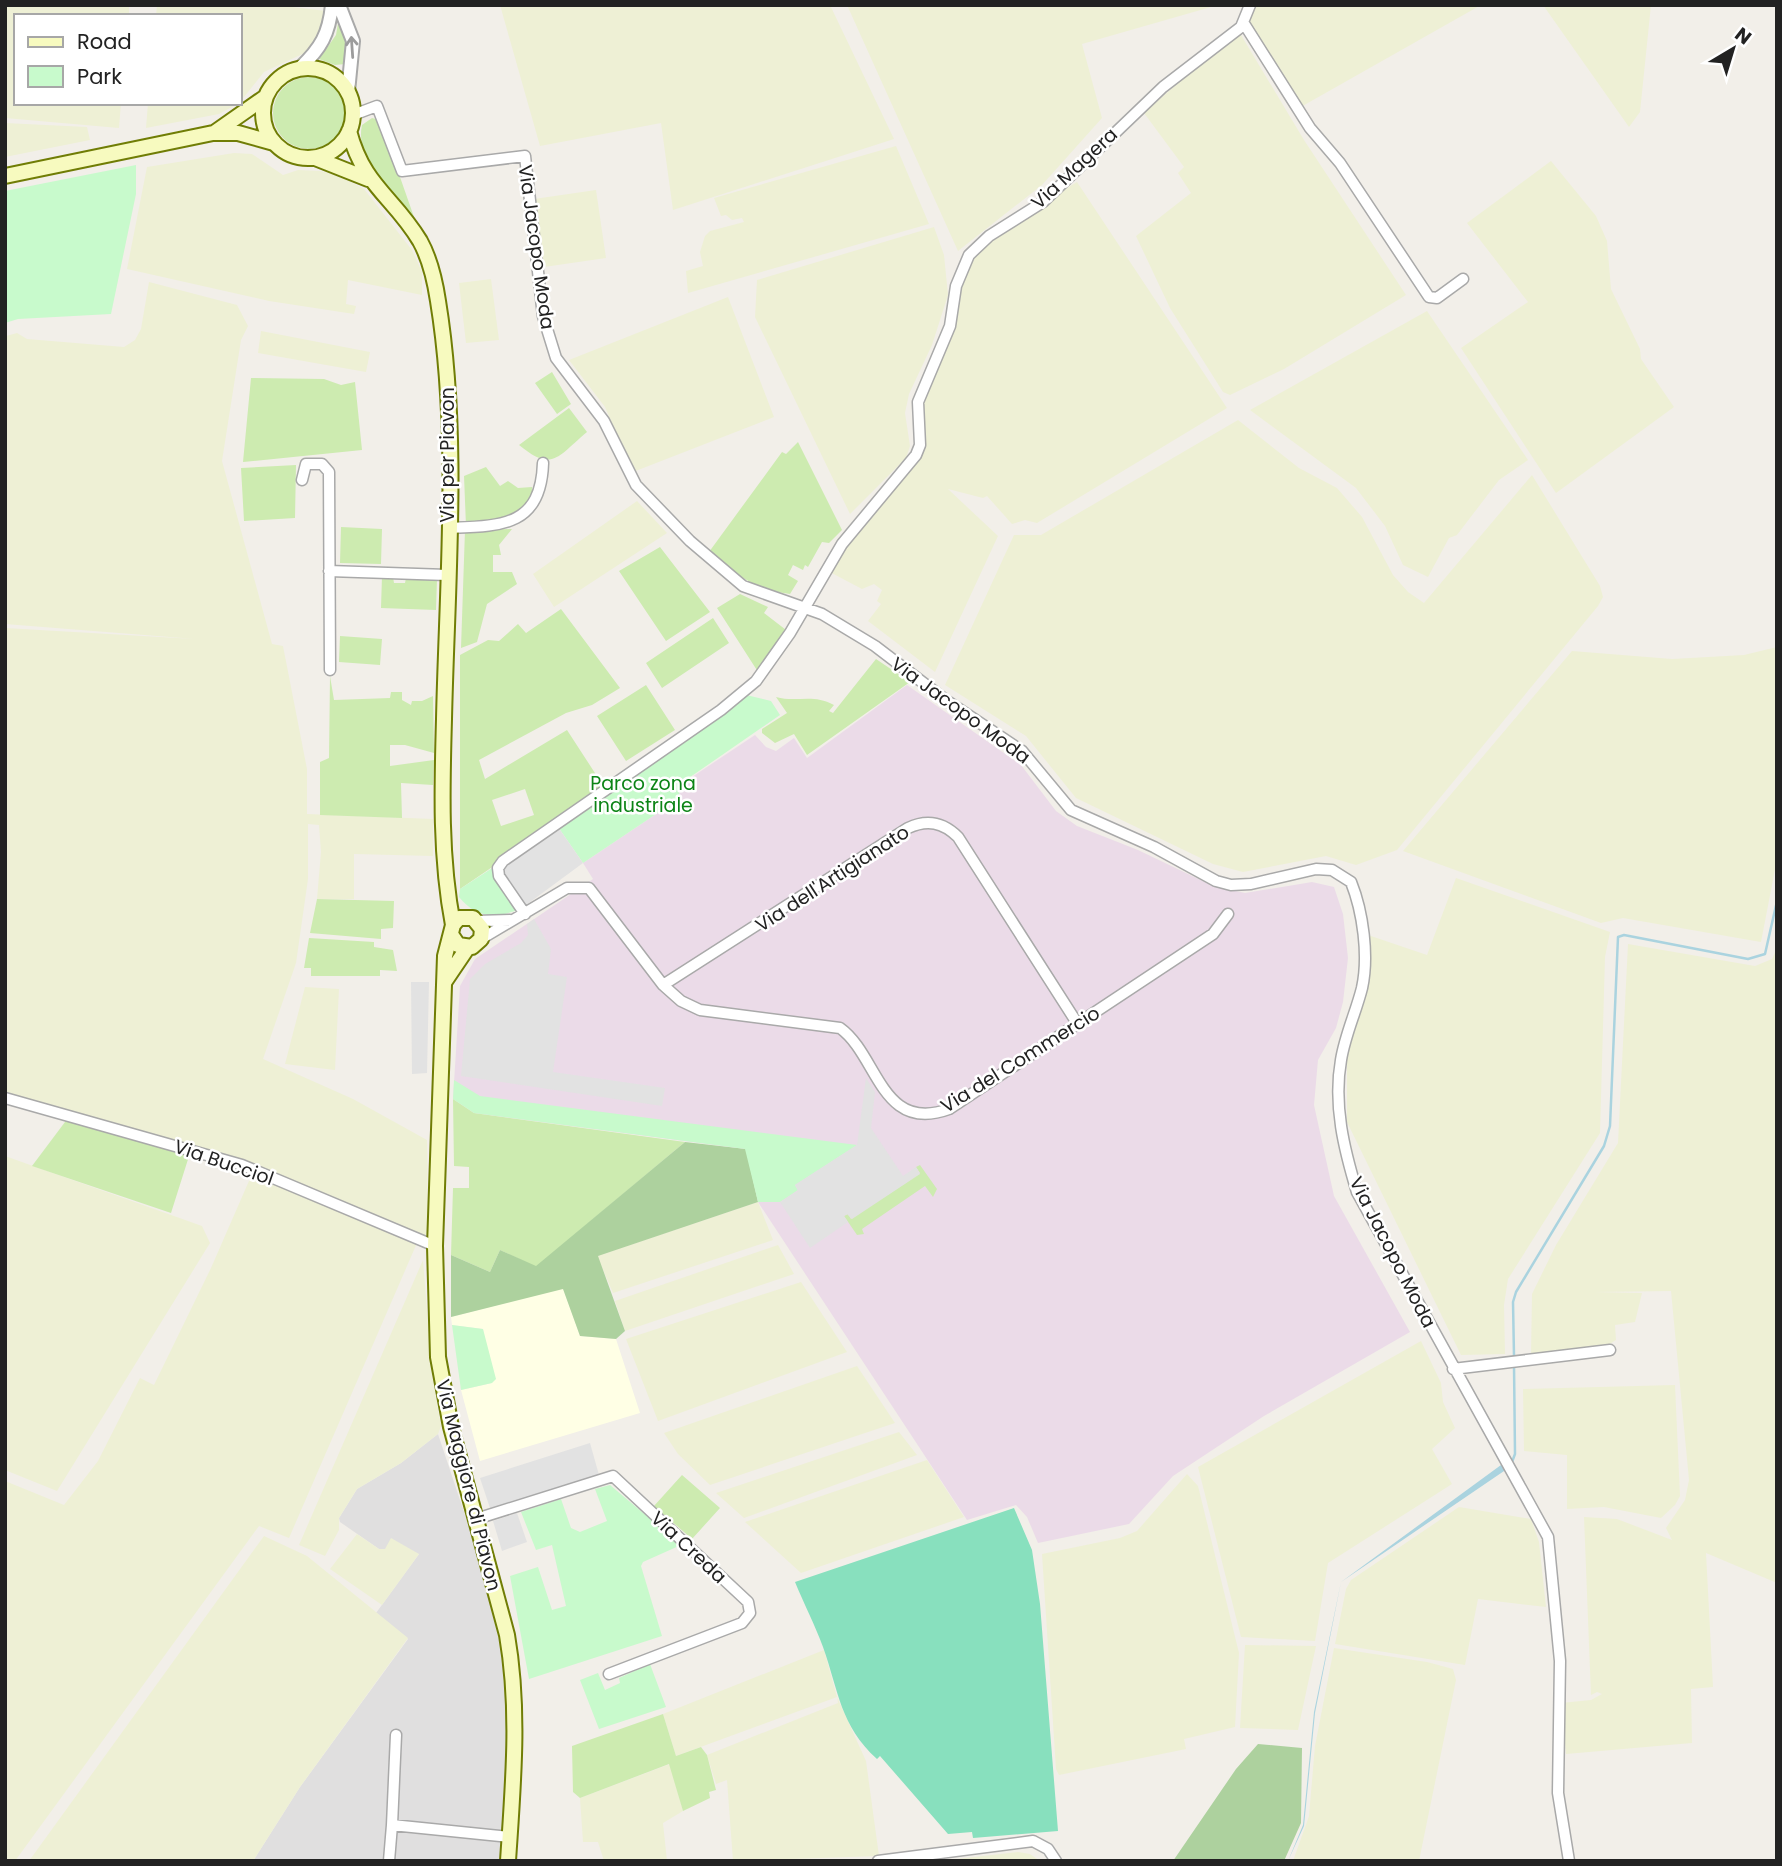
<svg xmlns="http://www.w3.org/2000/svg" width="1782" height="1866" font-family="Poppins,sans-serif">
<rect width="100%" height="100%" fill="#f2efe9"/>
<path fill="#e0dfdf" d="M438,1434L476,1548L505,1665L509,1719L503,1861H253L300,1787L408,1639L376,1613L419,1554L379,1549L340,1522L339,1518L357,1489L401,1463Z"/>
<path fill="#ebdbe8" d="M907,685L1021,765L1056,811L1077,826L1138,850L1213,886L1245,893L1312,882L1334,887L1343,914L1348,958L1343,1002L1336,1028L1318,1060L1314,1105L1334,1196L1410,1332L1264,1416L1173,1476L1129,1524L1038,1543L1027,1517L1016,1505L967,1520L758,1202L745,1149L474,1113L453,1099L460,986L475,959L593,879L583,863L677,800L683,783L755,735L766,747L776,751L794,738L807,758Z"/>
<path fill="#ffffe5" d="M563,1288L580,1336L616,1339L640,1413L480,1461L461,1390L492,1383L483,1329L452,1325L451,1317Z"/>
<path fill="#eef0d5" d="M5,5H129V16H16V103H121L119,128L5,118Z
M157,5H276L326,11L323,30L311,50L264,72L240,102V16H156Z
M500,5H830L894,139L673,210L661,123L540,146Z
M847,5H1218L1082,44L1102,118L1042,185L958,251Z
M1250,5H1481L1299,108L1247,21Z
M1543,5H1651L1640,112L1629,127Z
M1238,30L1304,140L1406,295L1284,369L1230,395L1223,392L1170,308L1136,236L1191,193L1178,173L1184,167L1144,113Z
M148,103H239L219,114L146,128Z
M5,123L87,127L90,140L5,157Z
M896,146L929,224L688,293L686,271L703,266L700,252L705,236L710,231L744,222L742,218L732,220L726,215L721,216L714,198Z
M234,153L252,154L283,175L298,170L320,171L340,176L364,189L412,250L422,272V295L348,280L346,304L356,306L354,314L269,301L127,269L147,167Z
M1551,161L1596,216L1607,241L1611,289L1640,349L1641,359L1674,407L1556,493L1461,348L1528,302L1467,223Z
M1077,182L1227,408L1037,523L1025,520L1012,524L987,496L983,498L948,489L998,536L935,672L868,621L881,604L877,601L882,590L874,584L862,589L826,570L915,458L918,410L969,255L1063,183L1067,188Z
M596,190L606,258L544,267L534,199Z
M934,227L944,255L948,295L932,345L909,394L905,413L910,446L906,458L850,514L755,317L757,280Z
M491,279L499,340L466,343L459,283Z
M149,282L237,305L248,326L241,340L222,461L272,644L283,646L307,769V814L433,819V856L354,854V899H317L321,852L319,825L308,824V879L296,963L263,1059L353,1099L427,1140L428,1238L225,1156L5,1093V628L195,639L5,624L6,336L17,333L27,339L124,347L135,340L141,329Z
M728,297L774,417L633,472L605,407L569,360Z
M1427,311L1528,460L1499,480L1457,535L1449,538L1428,577L1403,565L1385,526L1356,488L1250,410Z
M261,331L370,352L366,372L258,353Z
M1238,420L1299,468L1337,488L1362,517L1393,575L1408,592L1424,603L1532,475L1600,586L1603,597L1598,606L1397,850L1356,865L1326,856L1243,872L1213,864L1076,798L1026,736L945,685L1014,535H1041Z
M637,501L667,533L554,607L533,574Z
M1777,647V859L1761,942L1623,918L1601,923L1403,851L1572,651L1672,659L1744,655Z
M1456,878L1610,932L1605,957L1600,1133L1508,1279L1504,1305L1505,1354L1461,1355L1347,1122V1056L1363,1003L1365,934L1427,955Z
M1628,944L1755,966L1772,959L1777,948V1583L1706,1553L1713,1687L1691,1689L1692,1743L1566,1754L1561,1703L1591,1700L1602,1694L1597,1692L1591,1695L1584,1517L1617,1519L1672,1540L1666,1528L1685,1500L1689,1480L1671,1291L1595,1292L1642,1293L1635,1322L1615,1325L1616,1340L1606,1346L1531,1355L1532,1294L1556,1245L1618,1143Z
M305,987L339,989L335,1070L285,1064Z
M5,1156L202,1226L210,1243L57,1491L5,1470Z
M252,1174L417,1243L289,1538L259,1526L15,1861H5V1481L64,1505L98,1461L140,1378L154,1385L211,1268Z
M758,1202L773,1240L613,1293L597,1256Z
M778,1245L794,1274L625,1331L615,1301Z
M423,1260L432,1375L441,1426L438,1434L401,1463L357,1489L339,1518V1530L325,1556L299,1545Z
M801,1282L847,1352L658,1421L626,1339Z
M1421,1341L1441,1383L1443,1402L1455,1428L1432,1449L1452,1484L1328,1563L1315,1641L1241,1637L1198,1467Z
M857,1366L895,1423L710,1485L678,1454L664,1433Z
M1675,1385L1680,1496L1675,1505L1661,1518L1604,1507L1567,1509V1455L1524,1451L1523,1389Z
M899,1432L917,1455L744,1518L716,1493Z
M927,1460L964,1517L801,1573L745,1522Z
M1187,1474L1198,1486L1239,1653L1235,1727L1184,1739L1186,1749L1059,1775L1056,1769L1042,1554L1120,1538L1137,1531Z
M1459,1507L1531,1519L1539,1542L1546,1607L1478,1599L1465,1665L1335,1644L1346,1589L1351,1580Z
M357,1534L379,1549H385L391,1538L419,1554L382,1605L330,1569Z
M264,1536L307,1556L408,1638L300,1787L253,1861H29Z
M1245,1645L1316,1646L1298,1730L1240,1728Z
M1334,1648L1427,1662L1453,1669L1456,1680L1419,1861H1293L1309,1816L1315,1746Z
M824,1650L837,1697L866,1761L879,1856L733,1861L727,1780L716,1784L707,1755L838,1703L837,1697L676,1756L663,1714Z
M670,1764L683,1811L663,1823L667,1861H604L598,1842H583L580,1798Z
M1018,1852L1030,1854L1040,1861H939Z"/>
<path fill="#cdebb0" fill-rule="evenodd" d="M340,12L349,38L345,64L335,65L319,59L336,35Z
M273 113a36 36 0 1 1 72 0a36 36 0 1 1-72 0Z
M372,118L380,120L414,217C393,191 354,161 362,125Z
M552,372L571,404L557,414L535,383Z
M251,378L324,379L341,385L355,382L362,450L243,462Z
M569,408L587,432C558,456 553,473 519,445Z
M798,442L842,530L829,543L822,542L808,567L805,565L803,570L793,565L788,575L798,581L790,594C752,589 738,575 709,552L782,452L786,454Z
M296,465L295,518L244,521L241,468Z
M486,467L500,486L508,481L518,488L532,487L534,502L520,516L466,526L464,476Z
M341,527L382,529L381,564L340,563Z
M512,529L499,545L501,555H493V572H512L517,584L487,604L477,642L461,648L465,530Z
M660,547L710,612L666,641L619,571Z
M382,576L393,577L394,583H405L406,578L437,579L436,610L381,608Z
M740,594L768,607L764,613L790,633L760,675L717,608Z
M561,609L620,688L592,705L566,713L479,760L485,779L567,730L606,790L460,889V655L488,640L499,641L518,624L526,633ZM525,789L534,815L501,826L492,800Z
M713,618L729,643L662,688L646,663Z
M340,636L382,639L380,665L339,662Z
M876,659L910,682L807,755L794,734L775,743L762,733V729L787,713L776,697C797,703 812,693 834,705L829,711L833,713Z
M330,676L334,700L390,698L391,692H402V700L411,705L412,701H422L433,696L434,753L405,745H390V766L434,760L433,785L401,783L402,818L320,815V762L329,758Z
M646,685L675,730L626,761L597,716Z
M317,899L394,901L393,928L381,929V939L310,933Z
M309,938L374,942V947L393,950L397,971L380,970V976H311V968H304Z
M453,1099L474,1113L685,1142L536,1267L500,1250L490,1272L451,1255L453,1188H469V1167L454,1166Z
M68,1118L190,1153L171,1213L32,1166Z
M920,1165L937,1189L933,1197L925,1186L862,1229L864,1234L857,1235L844,1216L848,1214L851,1219L920,1173L916,1167Z
M682,1475L720,1508L692,1539L654,1506Z
M663,1714L676,1756L701,1747L707,1755L716,1790L709,1792L710,1798L683,1811L669,1764L580,1798L573,1792L572,1746Z"/>
<path fill="#add19e" d="M685,1142L746,1149L758,1202L598,1256L625,1331L616,1339L580,1336L563,1289L451,1317V1255L490,1272L500,1250L536,1266Z
M1258,1744L1302,1748L1301,1823L1284,1861H1173L1236,1769Z"/>
<path fill="#c8facc" d="M136,165V194L111,314L18,319L5,323V191Z
M742,694L771,701L780,715L683,782L677,800L583,863L556,824Z
M503,861L522,908C497,919 477,919 459,897L460,889Z
M454,1080L480,1096L857,1145L795,1185L798,1190L780,1202H758L745,1149L474,1113L453,1099Z
M452,1325L483,1329L496,1379L492,1383L461,1390Z
M610,1485L681,1545L643,1562L641,1566L662,1636L529,1679L510,1576L538,1567L552,1610L566,1606L552,1545L536,1550L521,1512L561,1499L571,1528L580,1532L607,1521L595,1489Z
M650,1664L666,1707L599,1729L580,1680L598,1673L605,1690L620,1683L619,1678Z"/>
<path fill="#88e0be" d="M1014,1508L1032,1550L1040,1604L1058,1831L973,1838L972,1832L948,1834L880,1756L877,1759C840,1725 839,1692 823,1647C815,1625 804,1604 795,1582Z"/>
<path fill="#e2e2e2" d="M556,824L583,863L522,908L499,876L503,861Z
M534,919L551,949L548,974L567,977L553,1072L665,1088L662,1106L461,1076L470,979L485,964L521,943L528,935L527,924Z
M411,982H429L427,1073L412,1074Z
M866,1078L875,1092L871,1128L903,1176L916,1167L920,1174L852,1219L847,1214L844,1216L848,1222L810,1248L780,1202L798,1191L795,1185L857,1145Z
M590,1443L599,1475L491,1511L480,1478Z
M517,1513L527,1542L502,1551L493,1521Z"/>
<path fill="#aad3df" d="M1501,1465L1507,1469L1341,1582L1315,1713L1304,1826L1288,1861L1303,1825L1314,1712L1341,1582Z"/>
<g fill="none" stroke-linecap="round" stroke-linejoin="round">
<path stroke="#aad3df" stroke-width="2.5" d="M1514,1356L1513,1302L1516,1292L1604,1146L1610,1126L1618,937L1624,935L1748,959L1765,954L1777,901
M1512,1462L1515,1454L1514,1365"/>
<defs>
<path id="minor" d="M1243,22L1310,128L1340,163L1429,297L1437,298L1463,279
M353,115L377,106L402,171L525,156L543,316L556,358L604,421L636,485L690,541L743,586L822,614L875,646L947,701L1022,751L1071,810L1154,847L1216,881L1231,885L1251,884L1316,869L1332,870L1351,882C1363,912 1369,956 1362,988C1356,1012 1345,1035 1341,1060C1333,1105 1344,1149 1357,1192L1548,1537L1560,1661L1558,1793L1569,1861
M302,480L306,464H322L329,472L330,670
M448,528C501,526 541,527 543,463
M329,571L447,575
M525,914L499,876L498,868L503,861L721,710L756,681L790,633L842,544L916,455L920,445L918,402L950,326L956,286L969,255L989,236L1043,202L1163,87L1241,27L1250,5
M477,921L510,920
M481,939L567,888H589L663,985L681,1001L700,1010L840,1028C878,1055 881,1134 949,1109L1213,934L1228,914
M663,985L908,828C927,819 943,822 958,837L1077,1023
M5,1098L242,1165L435,1246
M1453,1369L1610,1350
M476,1519L613,1476L748,1602L750,1613L742,1623L609,1674
M392,1825L396,1735
M389,1861L392,1825L510,1837
M878,1861L1033,1841L1048,1849L1056,1861"/>
<path id="tertiary" d="M339,5L353,41L348,92
M300,68C321,48 329,34 332,5"/>
<path id="secondary" d="M263 113a45 45 0 1 1 90 0a45 45 0 1 1-90 0Z
M349,131C364,187 393,196 420,241C430,259 435,281 438,301C460,436 447,583 444,719C442,789 440,857 453,925
M214,133L264,98
M315,158L368,179
M5,176L213,133H238L274,143
M452,936L458,945L472,947L481,939L482,929L473,918H459L453,925L445,956L435,1246L438,1357L451,1427L507,1635C520,1710 513,1785 508,1861
M445,981L468,947"/>
</defs>
<use href="#minor" stroke="#a9a9a9" stroke-width="13"/>
<use href="#tertiary" stroke="#a9a9a9" stroke-width="16"/>
<use href="#secondary" stroke="#707d05" stroke-width="18"/>
<use href="#minor" stroke="#fff" stroke-width="10"/>
<use href="#tertiary" stroke="#fff" stroke-width="12"/>
<use href="#secondary" stroke="#f7fabf" stroke-width="14"/>
</g>
<defs><path id="oneway-shaft" d="M-6 0H5M1.5-3L5.5 0L1.5 3" fill="none" stroke-width="1.6" stroke-linecap="round" stroke-linejoin="round" transform="scale(1.75)"/></defs>
<use stroke="#9c9c9c" href="#oneway-shaft" transform="translate(352 47) rotate(-94)"/>
<g text-anchor="middle" stroke-width="5" stroke-linejoin="round" paint-order="stroke">
<g font-size="19" fill="#222" stroke="#fff">
<text transform="translate(1074 168) rotate(-43)" y="7">Via Magera</text>
<text transform="translate(537 247) rotate(82)" y="7">Via Jacopo Moda</text>
<text transform="translate(447 455) rotate(-90)" y="7">Via per Piavon</text>
<text transform="translate(961 710) rotate(36)" y="7">Via Jacopo Moda</text>
<text transform="translate(832 878) rotate(-33)" y="7">Via dell'Artigianato</text>
<text transform="translate(1020 1059) rotate(-32)" y="7">Via del Commercio</text>
<text transform="translate(224 1162) rotate(19)" y="7">Via Bucciol</text>
<text transform="translate(1393 1252) rotate(63)" y="7">Via Jacopo Moda</text>
<text transform="translate(469 1485) rotate(76)" y="7">Via Maggiore di Piavon</text>
<text transform="translate(689 1547) rotate(43)" y="7">Via Creda</text>
</g>
<g font-size="19" fill="#0c8416" stroke="#fff">
<text x="643" y="790">Parco zona<tspan x="643" dy="22">industriale</tspan></text>
</g>
</g>
<rect width="1782" height="1866" fill="none" stroke="#222222" stroke-width="14"/>
<rect x="14" y="14" width="228" height="91" fill="#ffffff" stroke="#a7a7a7" stroke-width="2"/>
<rect x="28" y="37" width="35" height="10" fill="#f7fabf" stroke="#a7a7a7" stroke-width="2"/>
<text x="77" y="49" font-size="21" fill="#222222">Road</text>
<rect x="28" y="66" width="35" height="21" fill="#c8facc" stroke="#a7a7a7" stroke-width="2"/>
<text x="77" y="84" font-size="21" fill="#222222">Park</text>
<g transform="translate(1733 49) rotate(38)" stroke="#ffffff" stroke-width="5" paint-order="stroke">
<path d="M0-5L12 26L0 18L-12 26Z" fill="#222222"/>
<text y="-10" font-size="19" font-weight="bold" text-anchor="middle" fill="#222222">N</text>
</g>
</svg>
